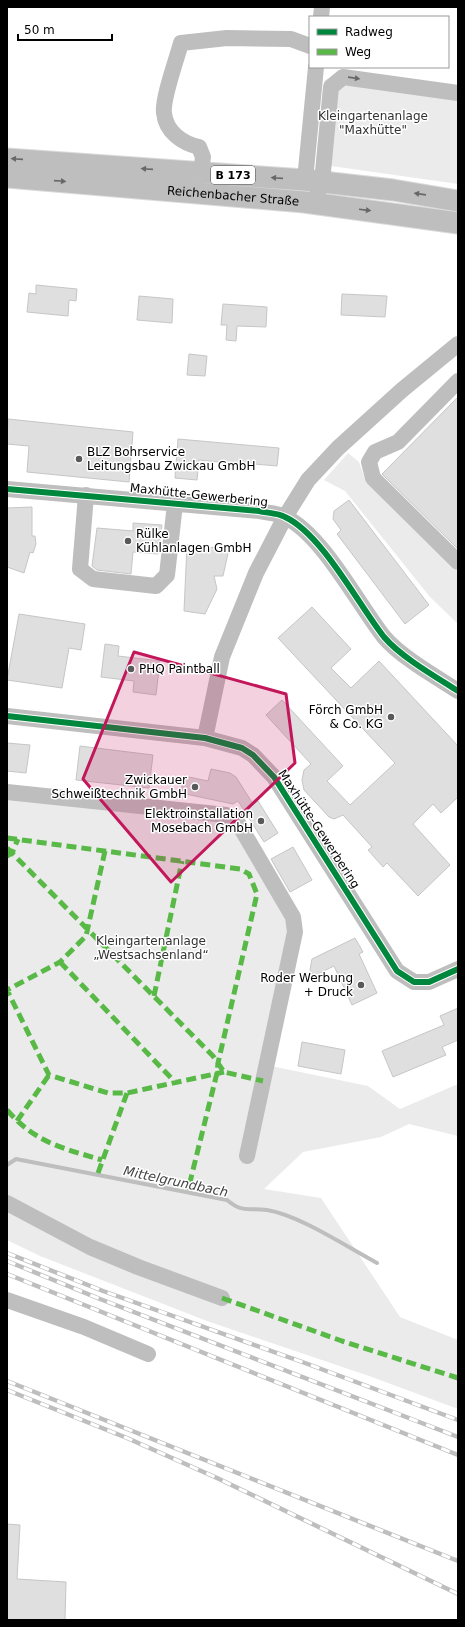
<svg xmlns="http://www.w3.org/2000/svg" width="465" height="1627" font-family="'DejaVu Sans',sans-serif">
<rect width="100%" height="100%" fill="#fff"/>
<path fill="#ebebeb" d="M341,70L458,87V184L317,164L324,81Z
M348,453L359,462L366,482L458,572V624L430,597L345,491L324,480Z
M7,787L228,811L300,913L271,1066L368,1086L400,1109L458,1084V1136L409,1124L381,1137L303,1152L264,1189L321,1198L400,1317L458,1340V1409L372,1377L207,1321L40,1256L7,1240Z"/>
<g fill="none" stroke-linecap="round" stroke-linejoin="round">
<path stroke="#bebebe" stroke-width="4" d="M7,1165L16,1159L227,1200C244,1214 247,1207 267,1210C299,1215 347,1247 377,1263"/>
</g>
<path fill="#dfdfdf" stroke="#c6c6c6" d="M36,285L77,289L76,301L69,300L68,316L27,312L29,293L36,294Z
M342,294L387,296L385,317L341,315Z
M139,296L173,299L172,323L137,320Z
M223,304L267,307L266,327L237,326L236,341L226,340L227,325H221Z
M189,354L207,356L205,376L187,375Z
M458,397V549L382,474Z
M8,419L133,432L129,482L27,472L29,446L7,444Z
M178,439L279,448L277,466L243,463L242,468L219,466V462L199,460L197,480L175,478Z
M349,500L429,605L405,624L337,534L341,530L333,519L334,511Z
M32,507V536H35L36,544L33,553L30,552L24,573L7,567V508Z
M133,523L162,525L158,554L133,552L131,574L97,570L92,566L97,528L133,531Z
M187,545L229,549L223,576H214L217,589L205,614L184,611Z
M312,607L351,649L331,668L351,688L379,661L458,746V797L441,813L433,804L413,824L450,865L418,896L387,863L383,867L368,850L372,847L343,815L334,819L329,817L304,790L302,780L304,770L311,764L266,715L282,700L343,766L327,781L350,805L395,763L278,638Z
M19,614L85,624L81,650L69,648L62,688L7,680Z
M105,644L119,646L118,656L160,661L156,695L133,692L134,681L101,677Z
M7,743L30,745L26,773L7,771Z
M80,746L153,755L149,788L76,780Z
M211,769L230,773L236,777L253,804L258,801L278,833L264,842L238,801L233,804L181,793L184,776L208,781Z
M293,847L312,880L290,892L271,859Z
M355,938L363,952L359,954L377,993L352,1005L334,966L314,976L310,970L312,959Z
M458,1008V1040L442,1047L446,1055L393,1077L382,1051L444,1025L440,1016Z
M302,1042L345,1050L341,1074L298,1066Z
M7,1524L20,1525L17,1579L66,1582L65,1620H7Z"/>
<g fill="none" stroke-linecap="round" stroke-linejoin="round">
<defs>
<g id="major">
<path d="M7,159L305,180L393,190L458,201"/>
<path id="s1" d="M7,177L304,202L458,223"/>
</g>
</defs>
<use href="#major" stroke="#dbdbdb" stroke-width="23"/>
<path stroke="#bebebe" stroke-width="16" d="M321,17L322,7
M201,172L203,157L199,147C182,143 166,132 164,113C162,99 177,58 181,43L227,38L291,39L310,46
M305,180L316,67
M318,192L323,172L331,87L343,77L458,93
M458,381L398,442L375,452L369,462L373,478L458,562
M7,489L259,511C267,513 278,513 285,517C322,534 358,604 384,637C401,657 436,677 458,691
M86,495L80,569L93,579L156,586L167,575L175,504
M7,716L205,738L242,748L253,755L274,777L397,971L414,982H429L458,969
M205,738L222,657L256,573L285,517L308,480L338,448L402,390L458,344
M7,792L226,815L238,823L293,917L295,932L247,1156
M7,1203L90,1247L138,1267L222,1298
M7,1300L84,1327L148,1354"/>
<use href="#major" stroke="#bebebe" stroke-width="21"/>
<defs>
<path id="rail" d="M7,1253L103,1291L305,1363L458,1420
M7,1261L100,1299L458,1437
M7,1274L458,1455
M7,1381L458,1561
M7,1390L127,1438L217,1478L458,1594"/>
</defs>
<use href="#rail" stroke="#bebebe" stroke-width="4.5"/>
<use href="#rail" stroke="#fff" stroke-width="3" stroke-dasharray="9" stroke-linecap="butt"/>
<path stroke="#58b947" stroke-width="5" stroke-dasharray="10 5" stroke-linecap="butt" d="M7,838L240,869L249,874L257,894L218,1063L217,1073L188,1190
M7,848L213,1056L224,1072L263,1081
M105,851L86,936L60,962L7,990L49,1075L108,1093H127L224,1072
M7,856L12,853L18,839
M60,962L176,1083
M154,996L182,861
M7,1110C36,1143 62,1148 102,1160
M17,1121L49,1075
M98,1173L127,1093
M222,1298L342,1341L458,1378"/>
<defs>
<path id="cycleway" d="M7,489L259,511C267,513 278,513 285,517C322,534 358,604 384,637C401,657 436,677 458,691
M7,716L205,738L242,748L253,755L274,777L397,971L414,982H429L458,969"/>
</defs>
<use href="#cycleway" stroke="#fff" stroke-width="8"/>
<use href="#cycleway" stroke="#00873e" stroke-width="6"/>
</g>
<defs><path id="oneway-solid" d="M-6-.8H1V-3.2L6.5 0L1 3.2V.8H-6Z"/></defs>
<g fill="#686868">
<use href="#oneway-solid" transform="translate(354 78) rotate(8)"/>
<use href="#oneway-solid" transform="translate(17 159) rotate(-176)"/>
<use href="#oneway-solid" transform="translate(147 169) rotate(-176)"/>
<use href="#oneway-solid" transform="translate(277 178) rotate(-176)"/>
<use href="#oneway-solid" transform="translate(60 181) rotate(4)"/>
<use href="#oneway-solid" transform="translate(420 194) rotate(-172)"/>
<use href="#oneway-solid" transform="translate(365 210) rotate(7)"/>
</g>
<path fill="#c2185b" fill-opacity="0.2" stroke="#c2185b" stroke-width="3" stroke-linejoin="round" d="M134,652L286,694L295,763L171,882L83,779Z"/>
<g fill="#595959" stroke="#fff" stroke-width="1.5">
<circle cx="79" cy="459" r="4"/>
<circle cx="128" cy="541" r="4"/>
<circle cx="131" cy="669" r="4"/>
<circle cx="391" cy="717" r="4"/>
<circle cx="195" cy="787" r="4"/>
<circle cx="261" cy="821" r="4"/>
<circle cx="361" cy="985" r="4"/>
</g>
<g text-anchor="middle" stroke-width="3" stroke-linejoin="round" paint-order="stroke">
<rect fill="#fff" stroke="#4c4c4c" stroke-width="1" x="211" y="166" width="44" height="18" rx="3"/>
<g font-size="11" font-weight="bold" fill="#000">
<text x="233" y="179">B 173</text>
</g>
<g font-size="12" fill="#323232" stroke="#fff">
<text x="373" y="120">Kleingartenanlage<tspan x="373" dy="14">"Maxhütte"</tspan></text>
<text x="151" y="945">Kleingartenanlage<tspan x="151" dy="14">„Westsachsenland“</tspan></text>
</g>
<g font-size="12" fill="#000" stroke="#fff">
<text dy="4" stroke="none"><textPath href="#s1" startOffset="227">Reichenbacher Straße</textPath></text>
<text transform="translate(199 495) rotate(6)" y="4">Maxhütte-Gewerbering</text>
<text transform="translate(319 829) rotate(57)" y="4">Maxhütte-Gewerbering</text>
</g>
<g font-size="12" fill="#000" stroke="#fff" text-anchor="end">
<text x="87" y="456" text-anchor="start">BLZ Bohrservice<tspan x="87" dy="14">Leitungsbau Zwickau GmbH</tspan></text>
<text x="136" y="538" text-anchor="start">Rülke<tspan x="136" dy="14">Kühlanlagen GmbH</tspan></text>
<text x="139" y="673" text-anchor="start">PHQ Paintball</text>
<text x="383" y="714">Förch GmbH<tspan x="383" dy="14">&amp; Co. KG</tspan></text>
<text x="187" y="784">Zwickauer<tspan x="187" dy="14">Schweißtechnik GmbH</tspan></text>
<text x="253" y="818">Elektroinstallation<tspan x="253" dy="14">Mosebach GmbH</tspan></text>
<text x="353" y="982">Roder Werbung<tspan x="353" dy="14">+ Druck</tspan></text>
</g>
<g font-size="13" font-style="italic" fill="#434343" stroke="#fff">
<text transform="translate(176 1181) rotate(12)" y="5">Mittelgrundbach</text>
</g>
</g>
<rect width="465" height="1627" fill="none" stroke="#000000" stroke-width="16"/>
<rect x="309" y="16" width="140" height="52" fill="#ffffff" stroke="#999999"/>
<rect x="317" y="29" width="20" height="6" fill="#00873e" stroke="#999999"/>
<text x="345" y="36" font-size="12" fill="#000000">Radweg</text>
<rect x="317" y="49" width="20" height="6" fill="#58b947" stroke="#999999"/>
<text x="345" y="56" font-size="12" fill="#000000">Weg</text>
<path d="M18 34v6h94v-6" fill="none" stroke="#000000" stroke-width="2"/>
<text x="24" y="34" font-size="12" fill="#000000" stroke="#ffffff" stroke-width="3" paint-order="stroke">50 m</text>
</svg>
